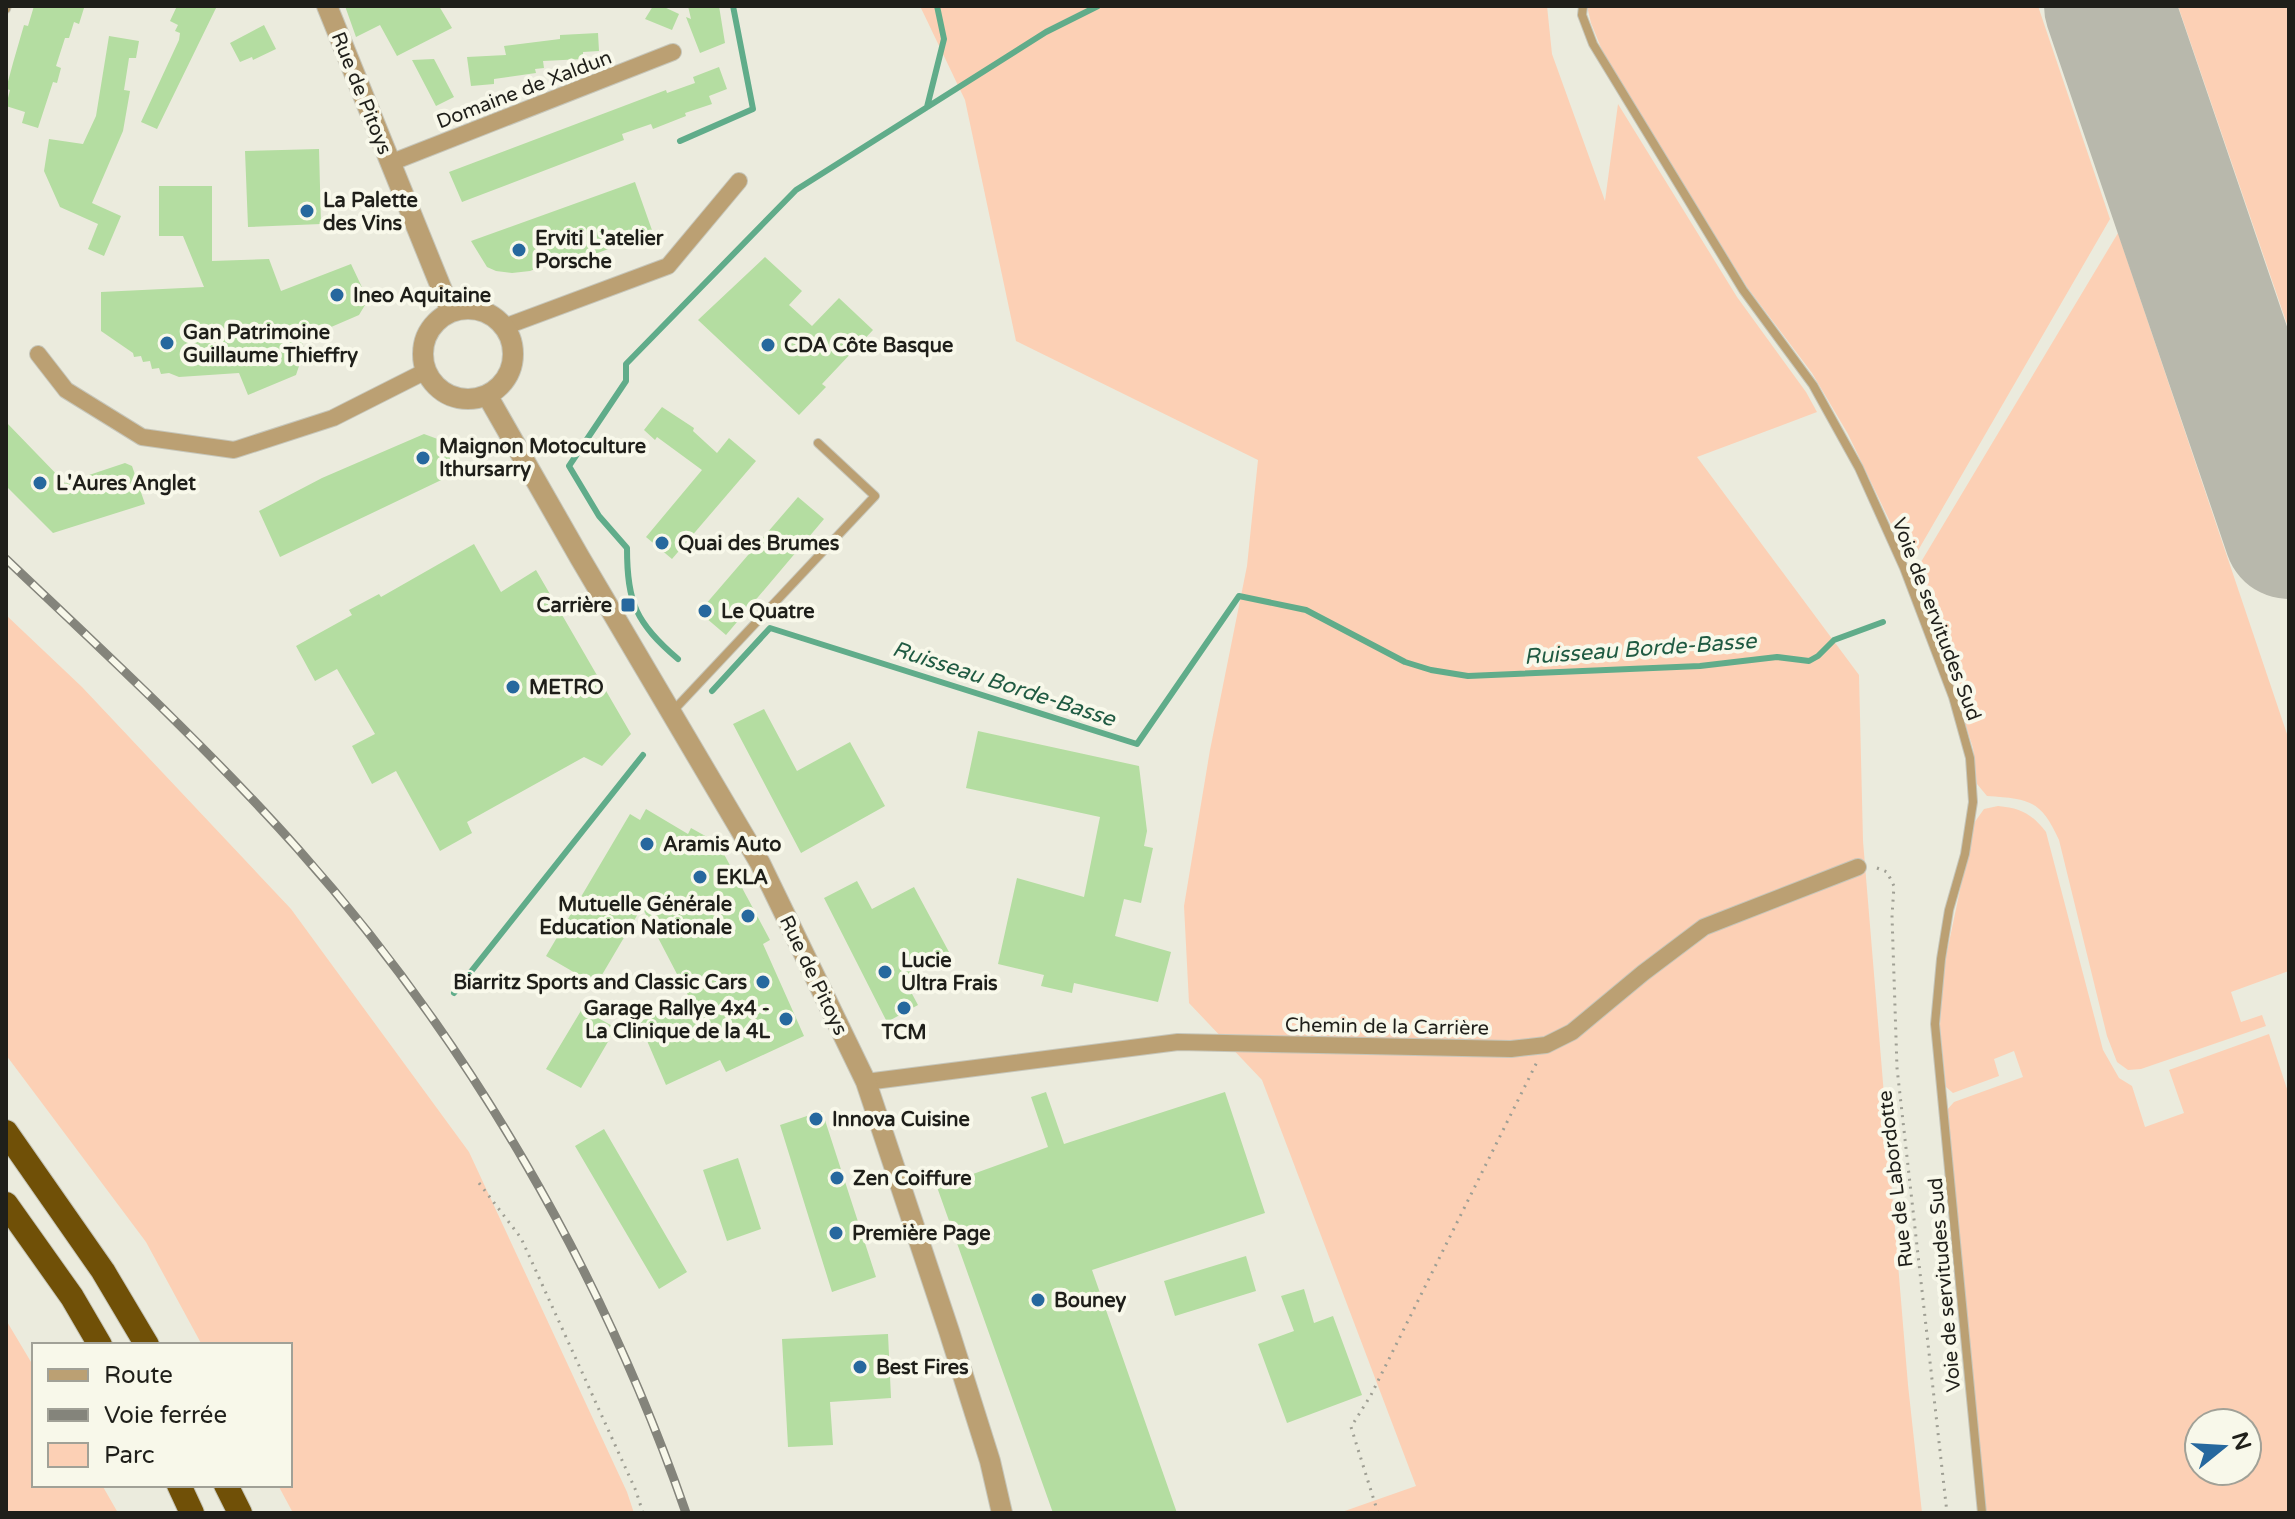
<svg xmlns="http://www.w3.org/2000/svg" width="2295" height="1519" font-family="'Varela Round',sans-serif">
<rect width="100%" height="100%" fill="#ebebdd"/>
<path fill="#fcd0b5" fill-rule="evenodd" d="M920,6H1547L1552,54L1605,201L1618,104L1737,297L1806,392L1817,412L1697,457L1859,675L1863,841L1908,1385L1922,1513H1339L1416,1486L1262,1080L1189,1003L1184,906L1210,750L1247,566L1258,460L1016,341L965,100Z
M1587,6H2038L2110,219L1916,554L1905,553L1848,434L1812,373L1747,287L1604,55L1591,23Z
M2178,6H2289V330Z
M2118,233L2289,740V971L2231,992L2241,1022L2262,1015L2266,1026L2141,1069L2128,1070L2117,1062L2107,1036L2059,840C2041,800 2030,799 1987,796L1977,784L1973,748L1957,697L1917,588L1915,572Z
M6,615L82,687L291,909L469,1152L627,1492L634,1513H293L278,1485H290V1345H202L146,1242L6,1055Z
M1998,806C2021,808 2032,814 2046,832L2103,1050L2119,1078L2132,1086L2145,1127L2184,1113L2169,1070L2269,1034L2289,1095V1513H1986L1947,1110L1954,1102L2023,1077L2014,1051L1994,1059L1999,1076L1953,1093L1946,1087L1940,1026L1943,971L1974,823L1984,809ZM2199,1423H2247V1471H2199Z
M6,1320L34,1367V1485H102L118,1513H6Z"/>
<g fill="none" stroke-linecap="round" stroke-linejoin="round">
<path stroke="#60ac8a" stroke-width="6" d="M927,107L944,39L937,6
M680,141L753,109L733,6
M678,659C636,623 627,603 627,548L599,516L569,466L626,381V364L796,190L1046,32L1098,6
M712,691L770,628L1137,744L1239,596L1306,610L1405,662L1431,670L1468,676L1700,666L1777,657L1809,661L1818,656L1834,640L1883,622
M454,993L643,755"/>
<path stroke="#b8b8ac" stroke-width="130" d="M2109,6L2289,534"/>
</g>
<path fill="#b4dda1" d="M34,6L84,8L79,24L74,22L69,38H65L56,66L61,68L57,83L53,82L38,128L22,123L25,112L6,106L10,90L6,89L13,63L24,25L28,26Z
M177,6H217L157,129L141,122L179,40L180,33L175,31L178,25L170,21Z
M345,6H439L452,28L397,56L380,25L356,37Z
M653,6H662L679,14L672,30L645,19Z
M688,6H719L725,43L700,53L686,17L691,19Z
M264,25L276,49L253,60L252,57L240,62L230,43Z
M598,33L599,51L583,52V59L543,61L544,68L535,69L536,73L494,79V84L471,86L467,57L506,55L504,46L560,39V35Z
M109,36L139,41L136,58H129L124,90L130,91L123,131L92,203L121,216L104,256L88,249L98,224L60,207L44,171L49,139L83,144L96,116Z
M434,59L454,97L436,106L412,60Z
M719,67L727,89L709,96L712,104L685,113L686,116L653,129L651,124L622,134L624,140L462,202L449,172L666,90L667,93L695,83L693,77Z
M319,149L321,224L248,227L245,151Z
M635,182L653,233L567,264L564,258L530,271L512,273L496,271L487,267L471,241Z
M159,186H212V261L269,259L281,291L351,264L368,300L359,315L301,340L308,359L300,363L296,375L248,395L239,373L179,377L169,373L161,374L159,368L152,369L150,361L143,362L141,356L134,357L133,353L101,331V292L204,287L183,236H159Z
M765,257L802,291L789,305L812,326L839,298L873,330L822,384L826,387L799,415L698,320Z
M662,407L694,428L693,431L717,453L729,438L756,461L672,559L646,537L702,470L657,437L655,440L644,430Z
M6,422L65,483L125,463L132,466L145,504L53,533L6,486Z
M424,434L443,441L456,473L280,557L259,511L322,478Z
M798,497L824,519L726,635L699,612Z
M474,544L501,592L536,570L631,734L602,766L584,757L467,822L472,833L440,851L396,771L372,784L352,746L375,734L337,669L315,681L296,646L352,615L349,610L379,594L381,597Z
M764,709L797,771L850,742L885,806L801,853L733,724Z
M978,731L1139,766L1147,831L1144,846L1153,848L1141,903L1124,899L1115,936L1171,952L1158,1002L1074,983L1072,993L1041,986L1044,975L998,964L1017,878L1084,897L1100,817L966,788Z
M646,809L688,834L691,828L718,843L770,940L763,944L804,1036L726,1072L720,1060L666,1085L639,1022L690,999L642,907L596,985L546,956L630,814L640,820Z
M857,881L872,909L914,887L949,952L903,977L918,1005L887,1022L824,898Z
M582,1009L616,1028L581,1088L546,1069Z
M1046,1092L1064,1144L1225,1092L1265,1213L1092,1270L1177,1513H1053L937,1187L1048,1147L1031,1097Z
M822,1111L876,1277L832,1292L780,1125Z
M604,1129L687,1272L659,1289L575,1146Z
M738,1158L761,1229L727,1241L703,1170Z
M1246,1256L1256,1291L1175,1316L1164,1281Z
M1304,1289L1314,1323L1333,1316L1362,1395L1287,1423L1258,1344L1294,1331L1281,1296Z
M888,1334L891,1398L830,1402L833,1445L788,1447L782,1339Z"/>
<g fill="none" stroke-linecap="round" stroke-linejoin="round">
<defs>
<path id="service" d="M1583,6L1582,15L1593,44L1743,290L1813,385L1859,468L1904,568L1953,697L1970,758L1973,802L1965,854L1949,910L1941,959L1935,1024L1982,1513
M6,9L7,6
M671,713L875,496L818,443"/>
<path id="minor" d="M390,163L673,52
M504,327L668,266L739,181
M38,354L66,390L142,437L234,450L333,418L426,371
M866,1082L1178,1042L1511,1049L1546,1045L1572,1032L1643,973L1704,927L1858,867"/>
<path id="tertiary" d="M327,6L451,312
M423 354a45 45 0 1 1 90 0a45 45 0 1 1-90 0Z
M487,395L580,558L760,863L866,1082L949,1331L990,1461L1002,1513"/>
<path id="motorway" d="M6,1132L103,1271L147,1345
M6,1204L72,1297L100,1345
M179,1485L192,1513
M226,1485L240,1513"/>
</defs>
<use href="#service" stroke="#c6c6ba" stroke-width="10"/>
<use href="#minor" stroke="#c6c6ba" stroke-width="18"/>
<use href="#tertiary" stroke="#c6c6ba" stroke-width="22"/>
<use href="#motorway" stroke="#c6c6ba" stroke-width="26"/>
<path stroke="#9f9f94" stroke-width="3" stroke-dasharray="2 6" stroke-linecap="butt" d="M1877,868L1887,872L1894,886L1892,916L1897,1068L1947,1513
M479,1183L521,1238L636,1491L643,1513
M1378,1513L1351,1427L1371,1395L1537,1062"/>
<use href="#service" stroke="#bba073" stroke-width="8"/>
<use href="#minor" stroke="#bba073" stroke-width="16"/>
<use href="#tertiary" stroke="#bba073" stroke-width="20"/>
<use href="#motorway" stroke="#705007" stroke-width="24"/>
<defs>
<path id="rail" d="M6,559C105,653 206,746 298,849C469,1041 602,1270 686,1513"/>
</defs>
<use href="#rail" stroke="#84847b" stroke-width="9"/>
<use href="#rail" stroke="#f8f8ea" stroke-width="6" stroke-dasharray="18" stroke-linecap="butt"/>
</g>
<g fill="#26689e" stroke="#f8f8ea" stroke-width="3">
<circle cx="307" cy="211" r="8"/>
<circle cx="519" cy="250" r="8"/>
<circle cx="337" cy="295" r="8"/>
<circle cx="167" cy="343" r="8"/>
<circle cx="768" cy="345" r="8"/>
<circle cx="423" cy="458" r="8"/>
<circle cx="40" cy="483" r="8"/>
<circle cx="662" cy="543" r="8"/>
<rect x="620" y="597" width="16" height="16" rx="4"/>
<circle cx="705" cy="611" r="8"/>
<circle cx="513" cy="687" r="8"/>
<circle cx="647" cy="844" r="8"/>
<circle cx="700" cy="877" r="8"/>
<circle cx="748" cy="916" r="8"/>
<circle cx="885" cy="972" r="8"/>
<circle cx="763" cy="982" r="8"/>
<circle cx="904" cy="1008" r="8"/>
<circle cx="786" cy="1019" r="8"/>
<circle cx="816" cy="1119" r="8"/>
<circle cx="837" cy="1178" r="8"/>
<circle cx="836" cy="1233" r="8"/>
<circle cx="1038" cy="1300" r="8"/>
<circle cx="860" cy="1367" r="8"/>
</g>
<g text-anchor="middle" stroke-width="8" stroke-linejoin="round" paint-order="stroke">
<g font-size="20" fill="#1f1f1a" stroke="#f8f8ea">
<text transform="translate(524 89) rotate(-21)" y="7">Domaine de Xaldun</text>
<text transform="translate(362 93) rotate(68)" y="7">Rue de Pitoys</text>
<text transform="translate(1937 619) rotate(69)" y="7">Voie de servitudes Sud</text>
<text transform="translate(814 975) rotate(64)" y="7">Rue de Pitoys</text>
<text transform="translate(1387 1026) rotate(1)" y="7">Chemin de la Carrière</text>
<text transform="translate(1895 1179) rotate(-97)" y="7">Rue de Labordotte</text>
<text transform="translate(1944 1285) rotate(-95)" y="7">Voie de servitudes Sud</text>
</g>
<g font-size="20" font-weight="bold" fill="#1f1f1a" stroke="#f8f8ea" text-anchor="start">
<text x="323" y="207">La Palette<tspan x="323" dy="23">des Vins</tspan></text>
<text x="535" y="245">Erviti L'atelier<tspan x="535" dy="23">Porsche</tspan></text>
<text x="353" y="302">Ineo Aquitaine</text>
<text x="183" y="339">Gan Patrimoine<tspan x="183" dy="23">Guillaume Thieffry</tspan></text>
<text x="784" y="352">CDA Côte Basque</text>
<text x="439" y="453">Maignon Motoculture<tspan x="439" dy="23">Ithursarry</tspan></text>
<text x="56" y="490">L'Aures Anglet</text>
<text x="678" y="550">Quai des Brumes</text>
<text x="612" y="612" text-anchor="end">Carrière</text>
<text x="721" y="618">Le Quatre</text>
<text x="529" y="694">METRO</text>
<text x="663" y="851">Aramis Auto</text>
<text x="716" y="884">EKLA</text>
<text x="732" y="911" text-anchor="end">Mutuelle Générale<tspan x="732" dy="23">Education Nationale</tspan></text>
<text x="901" y="967">Lucie<tspan x="901" dy="23">Ultra Frais</tspan></text>
<text x="747" y="989" text-anchor="end">Biarritz Sports and Classic Cars</text>
<text x="770" y="1015" text-anchor="end">Garage Rallye 4x4 -<tspan x="770" dy="23">La Clinique de la 4L</tspan></text>
<text x="904" y="1039" text-anchor="middle">TCM</text>
<text x="832" y="1126">Innova Cuisine</text>
<text x="853" y="1185">Zen Coiffure</text>
<text x="852" y="1240">Première Page</text>
<text x="1054" y="1307">Bouney</text>
<text x="876" y="1374">Best Fires</text>
</g>
<g font-size="22" font-style="italic" fill="#1f5a42" stroke="#f8f8ea">
<text transform="translate(1640 648) rotate(-4)" y="8">Ruisseau Borde-Basse</text>
<text transform="translate(1004 683) rotate(18)" y="8">Ruisseau Borde-Basse</text>
</g>
</g>
<rect width="2295" height="1519" fill="none" stroke="#1f1f1a" stroke-width="16"/>
<rect x="32" y="1343" width="260" height="144" fill="#f8f8ea" stroke="#a1a197" stroke-width="2"/>
<rect x="48" y="1369" width="40" height="12" fill="#bba073" stroke="#a1a197" stroke-width="2"/>
<text x="104" y="1383" font-size="24" fill="#1f1f1a">Route</text>
<rect x="48" y="1409" width="40" height="12" fill="#84847b" stroke="#a1a197" stroke-width="2"/>
<text x="104" y="1423" font-size="24" fill="#1f1f1a">Voie ferrée</text>
<rect x="48" y="1443" width="40" height="24" fill="#fcd0b5" stroke="#a1a197" stroke-width="2"/>
<text x="104" y="1463" font-size="24" fill="#1f1f1a">Parc</text>
<g transform="translate(2223 1447) rotate(72)"><circle r="38" fill="#f8f8ea" stroke="#a1a197" stroke-width="2"/>
<path d="M0-6L14 30L0 20L-14 30Z" fill="#26689e"/>
<text y="-12" font-size="22" font-weight="bold" text-anchor="middle" fill="#1f1f1a">N</text>
</g>
</svg>
